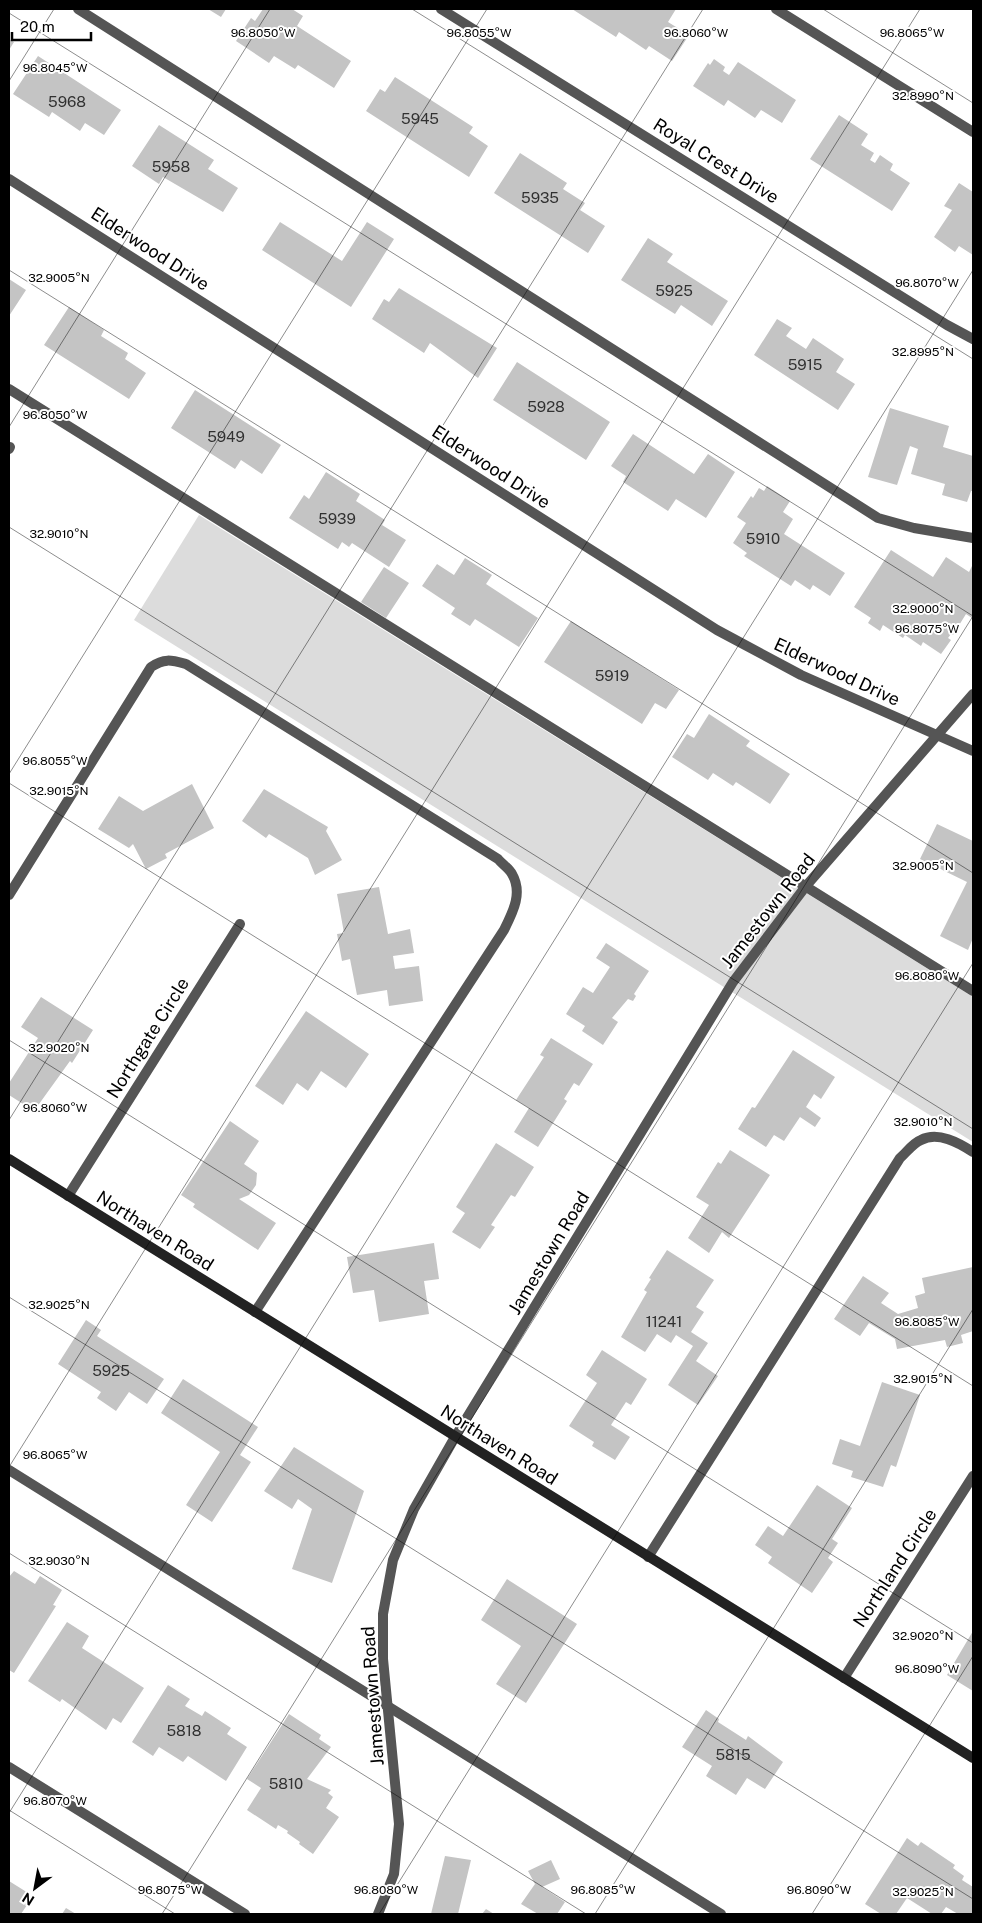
<svg xmlns="http://www.w3.org/2000/svg" width="982" height="1923" font-family="'Public Sans',sans-serif">
<rect width="100%" height="100%" fill="#fff"/>
<path fill="#dcdcdc" d="M199,515L973,997V1142L134,620Z"/>
<path fill="#c4c4c4" d="M208,9H226L221,17Z
M263,9H292L303,16L297,26L351,61L334,88L298,65L295,69L274,56L269,63L236,41L251,18L255,21Z
M572,9H676L668,22L689,35L672,61L649,46L646,50L619,32L616,37Z
M9,39L14,42L9,50Z
M38,56L121,110L104,135L85,123L80,131L52,112L49,117L13,94Z
M714,59L725,67L723,71L729,75L738,62L796,100L782,123L761,110L755,118L728,100L724,106L693,86L708,63L710,65Z
M395,77L473,127L469,133L488,146L469,177L366,111L380,89L385,92Z
M839,115L868,134L861,145L874,153L870,160L875,163L880,155L893,164L890,170L910,183L892,211L810,159Z
M159,125L214,160L208,169L238,188L223,212L163,177L159,184L132,166Z
M520,153L567,183L563,189L585,203L580,210L605,226L588,253L494,193Z
M959,183L973,192V255L959,246L955,252L934,237L952,210L944,206Z
M280,222L342,261L367,222L394,239L351,307L262,250Z
M648,238L673,254L667,262L728,301L712,326L681,305L675,314L621,280Z
M9,279L26,290L9,316Z
M399,288L497,348L478,378L430,343L424,353L372,319L384,299L389,302Z
M69,307L104,330L101,336L128,353L125,359L146,373L129,399L44,345Z
M777,319L792,328L786,336L806,349L813,338L844,359L836,372L855,384L838,410L754,355Z
M517,362L610,422L586,460L493,400Z
M195,390L281,445L262,474L241,460L235,469L171,428Z
M890,408L949,426L943,447L973,456V491H971L967,502L942,495L945,484L911,474L918,449L910,446L897,485L868,477Z
M633,434L694,474L708,454L735,472L706,518L676,499L668,511L623,482L626,476L611,466Z
M326,472L360,494L356,501L385,520L382,525L406,540L389,567L352,543L349,547L342,542L338,549L289,518L304,495L309,499Z
M767,486L790,501L783,512L793,519L784,534L845,573L830,596L813,585L810,590L795,580L791,586L744,556L747,553L733,543L746,523L737,517L751,496L753,498L759,488L764,491Z
M891,550L933,577L946,557L969,572L973,564V616L972,618L966,614L953,635L951,634L948,638L951,640L941,654L923,642L921,646L905,635L903,638L883,625L880,631L868,623L871,618L854,607Z
M465,558L492,575L486,584L538,618L519,647L475,619L470,626L451,614L455,608L422,586L437,564L454,575Z
M384,567L409,583L386,618L361,602Z
M571,621L679,690L666,709L655,703L642,724L544,662Z
M709,714L750,741L746,746L790,774L770,804L736,782L733,786L713,773L708,780L672,757L687,734L694,738Z
M192,784L214,828L165,854L167,858L146,869L133,844L129,848L98,829L119,796L143,811Z
M264,789L328,827L326,831L342,860L315,875L308,858L269,834L266,838L242,821Z
M937,824L973,841V938L968,950L940,936L967,882L920,859Z
M379,887L388,934L410,929L414,953L393,956L395,969L419,966L423,1001L389,1006L387,990L357,995L350,959L342,961L337,934L344,933L337,894Z
M606,943L649,971L634,994L636,996L633,1001L628,999L612,1018L618,1022L603,1045L582,1031L585,1026L566,1014L583,987L593,993L610,967L596,958Z
M41,997L93,1030L72,1063L70,1061L34,1111L9,1095V1083L38,1038L21,1027Z
M306,1011L369,1054L346,1088L321,1071L308,1091L297,1083L283,1105L255,1086Z
M551,1038L593,1064L579,1086L574,1083L564,1099L567,1101L538,1147L514,1132L529,1108L516,1100L544,1057L540,1055Z
M793,1050L835,1077L821,1099L814,1094L806,1107L821,1118L815,1127L800,1117L784,1141L774,1135L766,1147L738,1129L752,1107L755,1108Z
M230,1121L259,1141L244,1164L257,1173L256,1185L249,1195L239,1199L276,1223L258,1250L193,1207L195,1204L181,1195Z
M496,1143L534,1167L515,1197L511,1195L491,1225L495,1227L480,1249L452,1232L465,1213L456,1207Z
M730,1150L770,1175L729,1238L722,1232L709,1253L688,1238L709,1205L696,1197L718,1162L721,1164Z
M434,1243L439,1279L424,1281L429,1314L379,1322L374,1290L353,1293L347,1257Z
M667,1250L714,1280L696,1307L704,1312L691,1332L708,1343L696,1361L718,1376L698,1405L668,1385L693,1346L676,1335L671,1343L657,1334L645,1352L621,1337L647,1292L644,1290L651,1279L649,1278Z
M973,1267V1331L961,1335L963,1343L947,1347L945,1340L897,1349L895,1339L869,1323L860,1336L834,1319L863,1276L889,1293L881,1303L898,1314L918,1308L915,1296L925,1293L922,1278Z
M86,1320L101,1330L97,1336L164,1379L147,1404L129,1392L116,1411L97,1398L101,1392L58,1364Z
M602,1350L647,1379L631,1405L626,1402L611,1425L630,1437L615,1460L592,1446L594,1442L569,1426L597,1383L586,1375Z
M183,1379L258,1427L240,1455L251,1462L212,1522L186,1505L220,1452L161,1413Z
M882,1382L920,1395L896,1467L891,1465L883,1487L851,1477L853,1471L832,1464L840,1439L860,1446Z
M294,1447L364,1491L332,1583L292,1569L312,1509L298,1499L292,1509L264,1491Z
M817,1485L852,1508L832,1539L838,1543L828,1558L833,1562L812,1593L768,1563L772,1557L755,1545L768,1526L783,1536Z
M14,1571L35,1584L40,1576L62,1590L53,1605L56,1606L14,1673L9,1670V1577Z
M507,1579L577,1624L526,1703L496,1684L521,1646L481,1620Z
M67,1622L89,1636L82,1648L144,1688L121,1723L113,1718L106,1730L62,1699L60,1702L28,1681Z
M973,1631V1691L947,1675Z
M168,1685L190,1699L185,1706L202,1716L205,1711L231,1728L227,1734L247,1747L226,1781L188,1756L183,1762L159,1747L153,1756L132,1742Z
M706,1710L719,1719L718,1722L746,1740L748,1736L783,1762L765,1789L747,1778L736,1795L706,1776L712,1766L682,1747Z
M289,1714L321,1735L319,1739L331,1747L307,1779L331,1790L328,1793L333,1797L326,1808L339,1817L313,1854L299,1844L300,1842L287,1833L288,1831L278,1825L276,1829L247,1810L261,1788L247,1779Z
M907,1838L918,1846L921,1842L955,1865L953,1868L964,1876L962,1880L973,1887V1914H958L946,1907L941,1914H932L907,1898L896,1914H881L865,1904Z
M445,1856L471,1860L458,1914H431Z
M551,1860L560,1879L542,1887L565,1902L557,1914H538L521,1904L535,1884L528,1871Z
M9,1881L33,1896L21,1914H9Z
M66,1908L76,1914H62Z
M486,1909L494,1914H482Z"/>
<g fill="none" stroke-linecap="round" stroke-linejoin="round">
<path stroke="#555" stroke-width="10" d="M78,9L878,518L914,528L973,538
M776,9L973,132
M9,389L973,991
M9,449L10,447
M9,895L151,667C164,658 171,660 186,664L498,859C502,864 509,868 512,874C523,893 513,912 504,930L255,1312
M9,1470L721,1914
M648,1557L900,1158C906,1153 913,1143 921,1140C938,1131 959,1143 973,1152"/>
<path stroke="#555" stroke-width="10" d="M441,9L947,325L973,339
M9,179L717,630L801,675L973,751
M68,1196L240,924
M844,1678L973,1476
M9,1767L245,1914
M378,1914L394,1874L399,1824L383,1659V1614L393,1560L414,1509L455,1437L733,982L806,886L973,694"/>
<path stroke="#222" stroke-width="10" d="M9,1159L973,1758"/>
</g>
<path fill="none" stroke="#000" stroke-width="1" stroke-opacity="0.45" d="M412,9L973,359M823,9L973,103M9,13L973,616M9,81L54,9M9,270L973,873M9,427L270,9M9,527L973,1129M9,774L487,9M9,783L973,1386M9,1040L973,1643M9,1120L703,9M9,1297L973,1899M9,1467L920,9M9,1553L586,1914M9,1810L175,1914M9,1813L973,270M162,1914L973,616M379,1914L973,963M595,1914L973,1309M812,1914L973,1656"/>
<g text-anchor="middle" stroke-width="4" stroke-linejoin="round" paint-order="stroke">
<g font-size="15" fill="#313131">
<text x="67" y="107">5968</text>
<text x="420" y="124">5945</text>
<text x="171" y="172">5958</text>
<text x="540" y="203">5935</text>
<text x="674" y="296">5925</text>
<text x="805" y="370">5915</text>
<text x="546" y="412">5928</text>
<text x="226" y="442">5949</text>
<text x="337" y="524">5939</text>
<text x="763" y="544">5910</text>
<text x="612" y="681">5919</text>
<text x="664" y="1327">11241</text>
<text x="111" y="1376">5925</text>
<text x="184" y="1736">5818</text>
<text x="733" y="1760">5815</text>
<text x="286" y="1789">5810</text>
</g>
<g font-size="18" fill="#000" stroke="#fff">
<text transform="translate(716 161) rotate(32)" y="6">Royal Crest Drive</text>
<text transform="translate(150 249) rotate(33)" y="6">Elderwood Drive</text>
<text transform="translate(491 467) rotate(33)" y="6">Elderwood Drive</text>
<text transform="translate(837 672) rotate(25)" y="6">Elderwood Drive</text>
<text transform="translate(768 911) rotate(-52)" y="6">Jamestown Road</text>
<text transform="translate(148 1038) rotate(-58)" y="6">Northgate Circle</text>
<text transform="translate(155 1231) rotate(32)" y="6">Northaven Road</text>
<text transform="translate(549 1253) rotate(-59)" y="6">Jamestown Road</text>
<text transform="translate(499 1445) rotate(32)" y="6">Northaven Road</text>
<text transform="translate(895 1568) rotate(-57)" y="6">Northland Circle</text>
<text transform="translate(373 1696) rotate(-94)" y="6">Jamestown Road</text>
</g>
</g>
<g font-size="12" text-anchor="middle" fill="#000" stroke="#fff" stroke-width="4" stroke-linejoin="round" paint-order="stroke">
<text x="263" y="37">96.8050°W</text>
<text x="479" y="37">96.8055°W</text>
<text x="696" y="37">96.8060°W</text>
<text x="912" y="37">96.8065°W</text>
<text x="55" y="72">96.8045°W</text>
<text x="923" y="100">32.8990°N</text>
<text x="59" y="282">32.9005°N</text>
<text x="927" y="287">96.8070°W</text>
<text x="923" y="356">32.8995°N</text>
<text x="55" y="419">96.8050°W</text>
<text x="59" y="538">32.9010°N</text>
<text x="923" y="613">32.9000°N</text>
<text x="927" y="633">96.8075°W</text>
<text x="55" y="765">96.8055°W</text>
<text x="59" y="795">32.9015°N</text>
<text x="923" y="870">32.9005°N</text>
<text x="927" y="980">96.8080°W</text>
<text x="59" y="1052">32.9020°N</text>
<text x="55" y="1112">96.8060°W</text>
<text x="923" y="1126">32.9010°N</text>
<text x="59" y="1309">32.9025°N</text>
<text x="927" y="1326">96.8085°W</text>
<text x="923" y="1383">32.9015°N</text>
<text x="55" y="1459">96.8065°W</text>
<text x="59" y="1565">32.9030°N</text>
<text x="923" y="1640">32.9020°N</text>
<text x="927" y="1673">96.8090°W</text>
<text x="55" y="1805">96.8070°W</text>
<text x="170" y="1894">96.8075°W</text>
<text x="386" y="1894">96.8080°W</text>
<text x="603" y="1894">96.8085°W</text>
<text x="819" y="1894">96.8090°W</text>
<text x="923" y="1896">32.9025°N</text>
</g>
<rect width="982" height="1923" fill="none" stroke="#000000" stroke-width="20"/>
<g transform="translate(35 1888) rotate(212)" stroke="#ffffff" stroke-width="4" paint-order="stroke">
<path d="M0-4L9 19L0 12L-9 19Z" fill="#000000"/>
<text y="-8" font-size="14" font-weight="bold" text-anchor="middle" fill="#000000">N</text>
</g>
<path d="M12 32v8h79v-8" fill="none" stroke="#000000" stroke-width="2.5"/>
<text x="20" y="32" font-size="15" fill="#000000" stroke="#ffffff" stroke-width="4" paint-order="stroke">20 m</text>
</svg>
